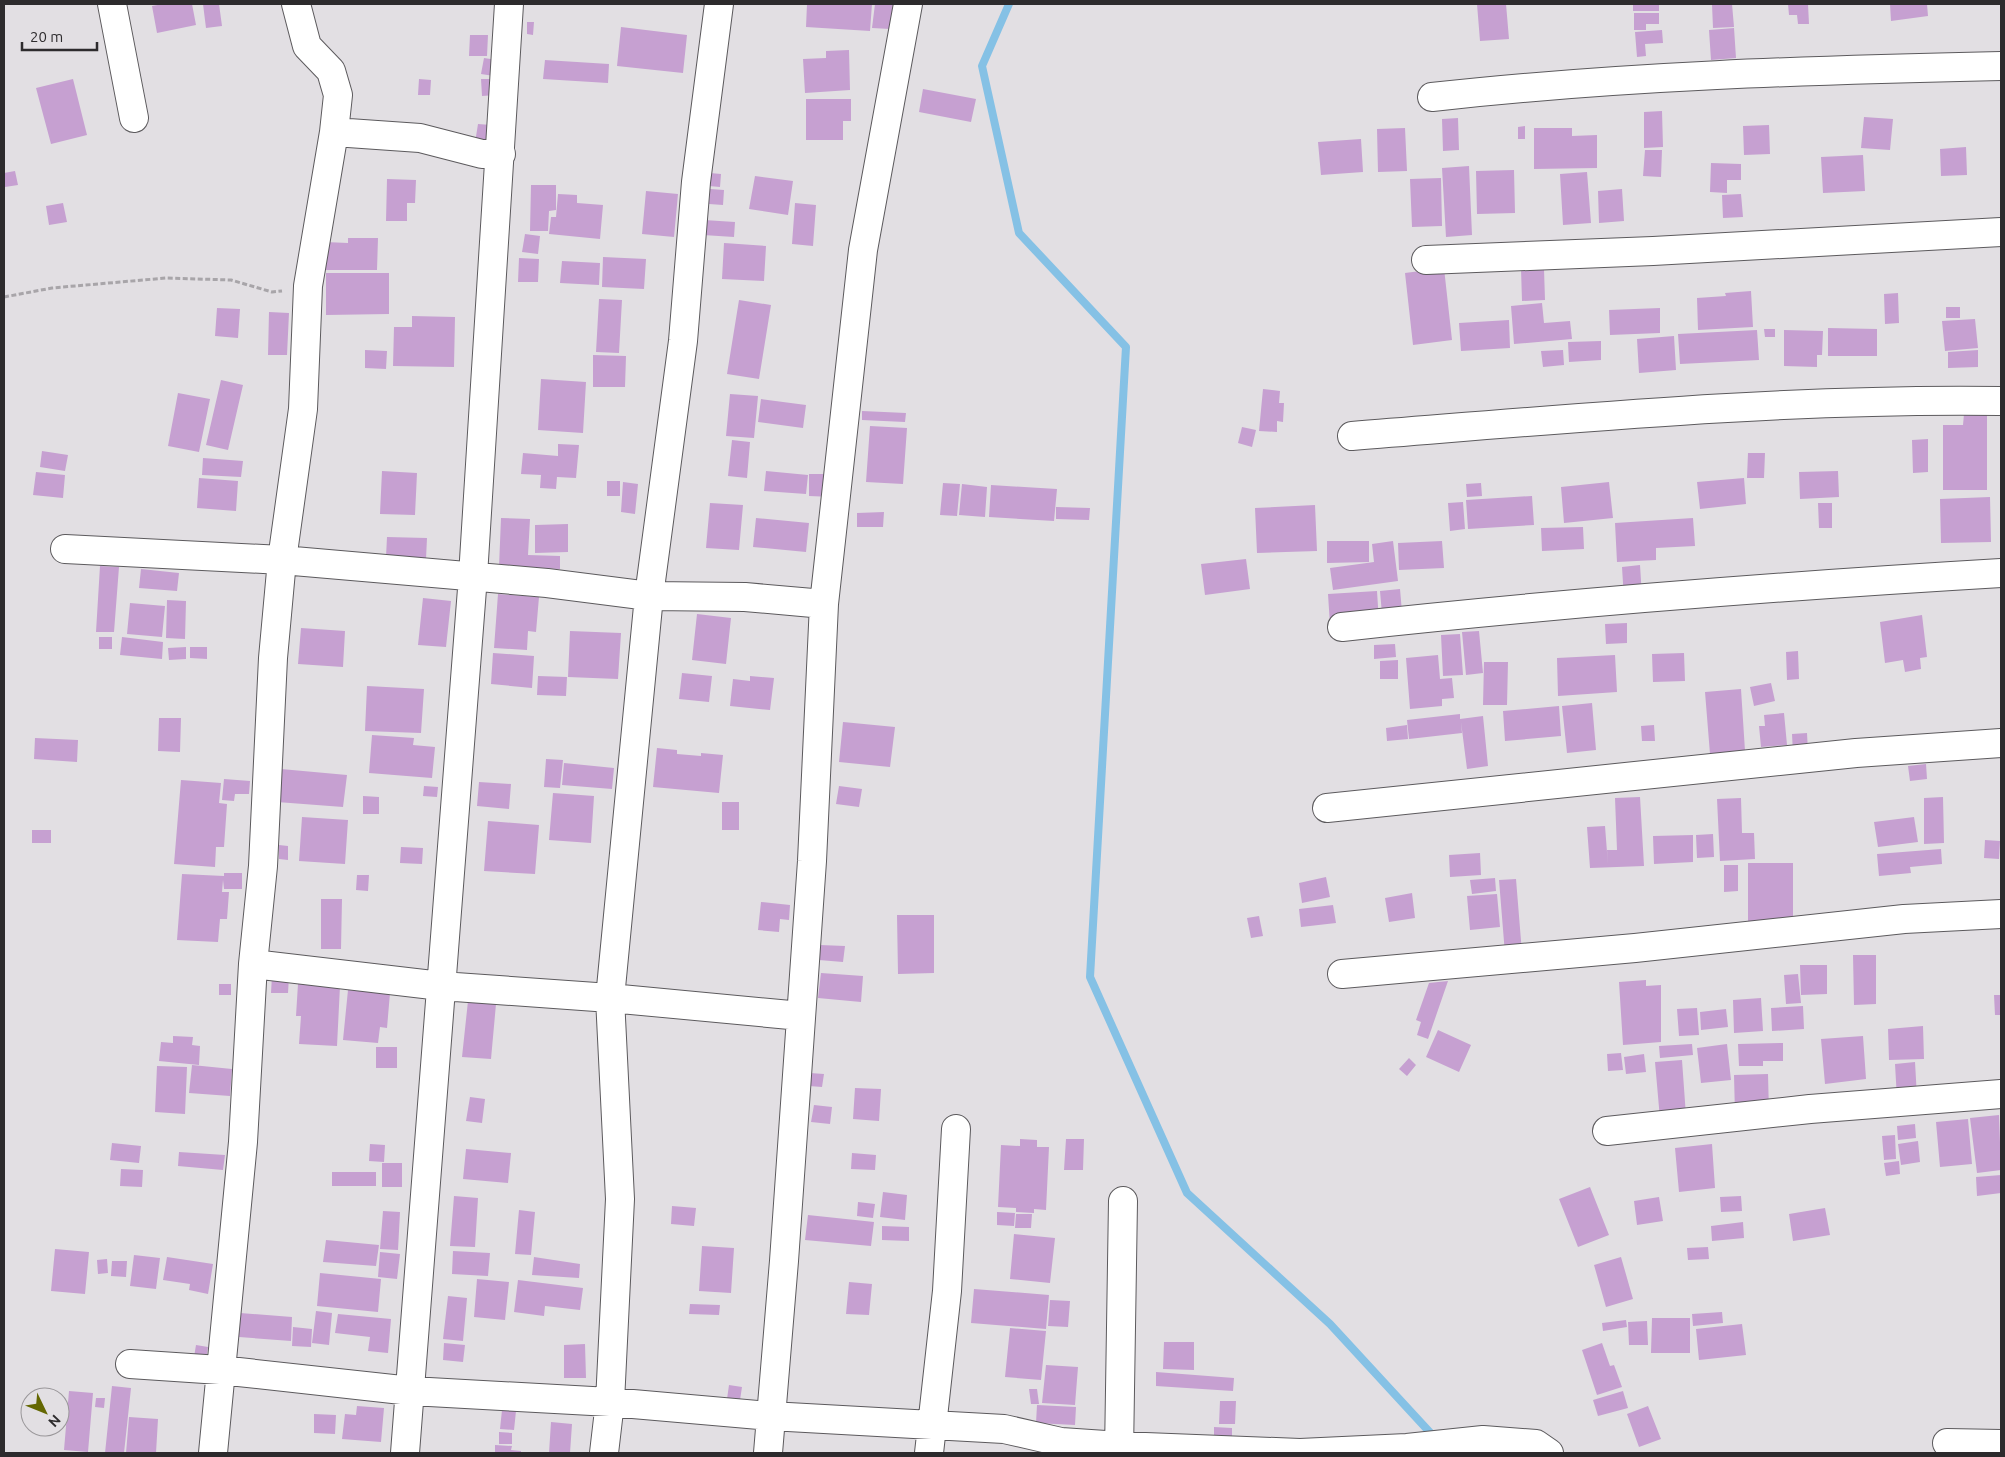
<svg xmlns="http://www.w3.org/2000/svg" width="2005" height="1457" font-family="Ubuntu,sans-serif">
<rect width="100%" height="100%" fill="#e2dfe3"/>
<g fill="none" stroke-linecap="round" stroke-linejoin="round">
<path stroke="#85c1e5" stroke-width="8" d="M1009,4L982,66L1019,233L1126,347L1090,977L1187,1193L1330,1324L1436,1439"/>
</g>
<path fill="#c6a0d1" d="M163,4H192L196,25L157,33L152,6Z
M203,4H219L222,26L206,28Z
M807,4H872L870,31L806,27Z
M875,4H893L890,29L872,28Z
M1477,4H1506L1509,39L1480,41Z
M1633,4H1659V11H1633Z
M1712,4H1732L1734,27L1713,28Z
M1788,4H1808L1809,24H1798L1797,15H1789Z
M1890,4H1927L1928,16L1891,21Z
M1634,13H1659V24H1646V30H1634Z
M527,22H534L533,35L527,34Z
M621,27L687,35L683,73L617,66Z
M1734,28L1736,58L1711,60L1709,30Z
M1662,30L1663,43L1645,44L1646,56L1637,57L1635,32Z
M470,35H488L487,56H469Z
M849,50L850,90L805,93L803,59L826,58V51Z
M484,58L497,60L494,76L481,74Z
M545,60L609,64L608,83L543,79Z
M73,79L87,135L51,144L36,88Z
M419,79L431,80L430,95H418Z
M481,79H496V95L482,96Z
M923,89L976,99L971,122L919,112Z
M806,99H851V121H843V140H806Z
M1662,111L1663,147L1644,148V112Z
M1864,117L1893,119L1890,150L1861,148Z
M1458,118L1459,150L1443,151L1442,119Z
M478,124L491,125L487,151L474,149Z
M1769,125L1770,154L1744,155L1743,126Z
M1525,126V139H1518V127Z
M1405,128L1407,171L1378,172L1377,129Z
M1534,128H1572V136L1597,135V168L1534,169Z
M1361,139L1363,172L1321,175L1318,142Z
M1966,147L1967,175L1941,176L1940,149Z
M1645,150H1662L1661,177L1643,176Z
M1863,155L1865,191L1823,193L1821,157Z
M1711,163L1741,164V180H1727V193L1710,192Z
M1469,166L1472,235L1446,237L1442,168Z
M1514,170L1515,213L1477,214L1476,171Z
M15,171L18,185L5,187L4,173Z
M1587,172L1591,223L1563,225L1560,174Z
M710,173L721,174L720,187L709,186Z
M755,176L793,181L788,215L749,209Z
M1441,178L1442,226L1412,227L1410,179Z
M387,179L416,180L415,203H407V221H386Z
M531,185H556V210L549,211L548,231H530Z
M710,189L724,190L723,205L709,204Z
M1622,189L1624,221L1599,223L1598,191Z
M646,191L678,194L674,237L642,234Z
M558,194L577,195V203L603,205L600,239L549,234L551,217H556Z
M1741,194L1743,217L1723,218L1722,195Z
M63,203L67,222L49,225L46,206Z
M795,203L816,205L813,246L792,244Z
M704,220L735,222L734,237L703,235Z
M525,234L540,236L538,254L522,252Z
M348,238H378L377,270H325V242L348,243Z
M724,243L766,246L764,281L722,279Z
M603,257L646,259L644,289L602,287Z
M519,258L539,259L538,282H518Z
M562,261L600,263L599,285L560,283Z
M1444,268L1452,340L1413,345L1405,273Z
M1521,269H1544L1545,300L1522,301Z
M326,273H389V314L326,315Z
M1751,291L1753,327L1698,330L1697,298L1726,296L1725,293Z
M1898,293L1899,323L1885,324L1884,294Z
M599,299L622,300L619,353L596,352Z
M739,300L771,305L759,379L727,374Z
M1542,303L1544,323L1570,321L1572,339L1514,344L1511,306Z
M1946,307H1960V318H1946Z
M217,308L240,309L238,338L215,336Z
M1660,308V333L1610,335L1609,310Z
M269,312L289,313L287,355H268Z
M412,316L455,317L454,367L393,366L394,327H412Z
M1975,319L1978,348L1945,351L1942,321Z
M1509,320L1510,348L1461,351L1459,323Z
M1828,328L1877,329V356H1828Z
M1764,329H1775V337H1765Z
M1757,330L1759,360L1680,364L1678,334Z
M1784,330L1823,331L1822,355H1817V367L1784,366Z
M1674,336L1676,370L1639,373L1637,339Z
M1601,341V360L1569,362L1568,342Z
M365,350L387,351L386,369L365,368Z
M1563,350L1564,365L1543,367L1541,351Z
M1978,350V367L1948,368V352Z
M593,355L626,356L625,387H593Z
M541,379L586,382L583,433L538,430Z
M221,380L243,385L228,450L206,445Z
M1263,389L1280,391L1279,403H1284L1283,422L1277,421V432L1259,431Z
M178,393L210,399L199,452L168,446Z
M730,394L758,396L754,438L726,436Z
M761,399L806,405L803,428L758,422Z
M862,411L906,413L905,422L862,420Z
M1964,414H1987V490H1943V425H1963Z
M870,426L907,428L903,484L866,482Z
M1242,427L1256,430L1252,447L1238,443Z
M1928,439V472L1913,473L1912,440Z
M732,440L750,442L747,478L728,476Z
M558,444L579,445L576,478L557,477L556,489L540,488L541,475L521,474L523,453L558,456Z
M42,451L68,455L65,471L40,467Z
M1748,453H1765L1764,478H1747Z
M203,458L243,461L241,477L202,475Z
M382,471L417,473L415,515L380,514Z
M766,471L808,475L806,494L764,491Z
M1838,471L1839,497L1800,499L1799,472Z
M36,472L65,475L63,498L33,495Z
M809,474H833V497L809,496Z
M199,478L238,481L236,511L197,508Z
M1744,478L1746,504L1700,509L1697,482Z
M607,481H620V496H607Z
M623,482L638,484L635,514L621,512Z
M1609,482L1613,518L1564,523L1561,487Z
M943,483L960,484L957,516L940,515Z
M1481,483L1482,496L1467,497L1466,484Z
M962,484L987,487L985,517L959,515Z
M991,485L1057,489L1054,521L989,517Z
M1532,496L1534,525L1468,529L1466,500Z
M1990,497L1991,542L1941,543L1940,499Z
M1463,502L1465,529L1450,531L1448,503Z
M710,503L743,505L739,550L706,548Z
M1818,503H1832V528H1819Z
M1315,505L1317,551L1257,553L1255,508Z
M1056,507L1090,508L1089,520L1056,519Z
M884,512L883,527H857V513Z
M501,518L530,519L528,555L560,556V569L499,567Z
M756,518L809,523L806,552L753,547Z
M1693,518L1695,546L1656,548V560L1617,562L1615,523Z
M568,524V552L535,553V525Z
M1583,527L1584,549L1542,551L1541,528Z
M387,537L427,538L426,559L386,557Z
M1327,541H1369V562L1327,563Z
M1393,541L1398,581L1333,590L1330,568L1374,562L1372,544Z
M1442,541L1444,568L1399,570L1398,543Z
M1246,559L1250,589L1205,595L1201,564Z
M1640,565L1642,597L1624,599L1622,567Z
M100,566L119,567L114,632H96Z
M141,569L179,573L177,591L139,588Z
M1400,589L1403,624L1383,626L1380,591Z
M1377,591L1379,622L1330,625L1328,594Z
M498,594L539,597L536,632L528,631L527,650L494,648Z
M423,598L451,601L446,647L418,645Z
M167,600L186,601L185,639L166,638Z
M130,603L165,606L162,637L127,634Z
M697,614L731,618L726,664L692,660Z
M1922,615L1927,657L1920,658L1921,669L1905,672L1903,660L1885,663L1880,622Z
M1627,623V643L1606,644L1605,624Z
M301,628L345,631L343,667L298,664Z
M570,631L621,633L618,679L568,677Z
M1479,631L1483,673L1466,675L1462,632Z
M1460,634L1463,675L1443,676L1441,635Z
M99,637H112V649H99Z
M122,637L163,642L162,659L120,655Z
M1395,644L1396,657L1374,659V645Z
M186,647V659L169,660L168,648Z
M190,647H207V659L190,658Z
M1798,651L1799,679L1787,680L1786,652Z
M493,653L534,656L532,688L491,684Z
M1684,653L1685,681L1653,682L1652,654Z
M1438,655L1440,679L1452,678L1454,698L1442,699V706L1410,709L1406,658Z
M1615,655L1617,692L1558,696L1557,658Z
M1398,660V679H1380V661Z
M1484,662H1508L1507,705H1483Z
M682,673L712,676L709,702L679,699Z
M538,676L567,677L566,696L537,695Z
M750,676L774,678L770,710L730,706L733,679L750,681Z
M1771,683L1775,701L1754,706L1750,687Z
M367,686L424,689L421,733L365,731Z
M1741,689L1745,751L1710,754L1705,692Z
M1592,703L1596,750L1567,753L1562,706Z
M1559,706L1561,736L1505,741L1503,711Z
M1784,713L1787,745L1761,747L1759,726H1765L1764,715Z
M1460,714V719L1483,716L1488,766L1467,769L1461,722L1462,733L1409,739L1407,720Z
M159,718H181L180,752L158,751Z
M843,722L895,727L890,767L839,762Z
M1407,725L1408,739L1387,741L1386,728Z
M1654,725L1655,741H1642L1641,726Z
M1807,733L1808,752L1793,753L1792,734Z
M372,735L414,738L413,745L435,747L432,778L369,773Z
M35,738L78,740L77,762L34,759Z
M657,748L677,750V754L701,756V753L723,755L719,793L653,787Z
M546,759L563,760L560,788L544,787Z
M564,763L614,768L612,789L562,785Z
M1926,764L1927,779L1910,781L1908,766Z
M281,769L347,775L343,807L277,802Z
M224,779L250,781L249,794H235L234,801L222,800Z
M181,780L221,783L219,803L227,804L224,847H216L215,867L174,864Z
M479,782L511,784L509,809L477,806Z
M424,786L438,787L437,797L423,796Z
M839,786L862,789L859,807L836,804Z
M553,793L594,796L591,843L549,840Z
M363,796L379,797V814H363Z
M1640,797L1644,866L1590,868L1587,827L1605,826L1608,865L1607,850H1617L1615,798Z
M1943,797L1944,843L1924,844V798Z
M1741,798L1742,833H1754L1755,859L1720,861L1717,799Z
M722,802H739V830H722Z
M302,817L348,820L345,864L299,861Z
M1914,817L1918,842L1878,847L1874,822Z
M488,821L539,825L535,874L484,871Z
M32,830H51V843H32Z
M1713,834L1714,857L1697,858L1696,835Z
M1693,835V862L1654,864L1653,836Z
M1985,840L2000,841L1999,859L1984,858Z
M279,845L288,846V860L279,859Z
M401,847L423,848L422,864L400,863Z
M1941,849L1942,864L1910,867L1911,873L1879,876L1877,854Z
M1480,853L1481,875L1450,877L1449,855Z
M1748,863H1793V929H1748Z
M1724,865H1738V891L1724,892Z
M224,873H242V889H224L223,880L222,892H229L227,919H220L218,942L177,940L182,874L224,876Z
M357,875H369L368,891L356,890Z
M1326,877L1330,897L1302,903L1299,883Z
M1495,878L1496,891L1472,894L1470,880Z
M1516,879L1522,953L1505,954L1499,880Z
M1412,893L1415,918L1389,922L1385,898Z
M1497,894L1500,927L1470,930L1467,896Z
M321,899H342L341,949H321Z
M761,902L790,905L789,920L780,919L779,932L758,930Z
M1333,905L1336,923L1301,927L1299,909Z
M897,915H934V973L898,974Z
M1259,916L1263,936L1251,938L1247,918Z
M820,945L845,946L843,962L819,960Z
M1853,955H1876V1004L1854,1005Z
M1800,965H1827V994L1801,995Z
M821,973L863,976L861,1002L818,998Z
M1798,974L1801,1003L1786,1004L1784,975Z
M272,975L289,976L288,993H271Z
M1646,980V986L1661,985V1042L1623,1045L1619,982Z
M1448,981L1428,1039L1417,1035L1421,1022L1416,1020L1429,983Z
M219,984H231V995H219Z
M298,984L340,986L337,1046L299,1044L301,1016H296Z
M348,990L390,993L387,1028L380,1027L378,1043L343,1040Z
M1994,995H2001V1015H1995Z
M1761,998L1763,1031L1734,1033L1733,1000Z
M468,1001L496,1004L491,1059L462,1057Z
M1803,1006L1804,1029L1772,1031L1771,1008Z
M1697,1008L1699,1035L1679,1036L1677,1009Z
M1726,1009L1728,1027L1701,1030L1700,1012Z
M1923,1026L1924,1059L1889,1060L1888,1029Z
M1438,1030L1471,1045L1459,1072L1426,1057Z
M173,1036L193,1037L192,1045L200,1046L199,1065L159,1061L161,1042L173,1043Z
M1863,1036L1866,1079L1825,1084L1821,1039Z
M1783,1043V1061H1763V1066H1739L1738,1044Z
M1692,1044L1693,1055L1660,1058L1659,1046Z
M1727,1044L1731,1080L1701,1083L1697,1048Z
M376,1047H397V1068H376Z
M1621,1053L1623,1070L1608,1071L1607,1054Z
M1644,1054L1646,1072L1626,1074L1624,1057Z
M1409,1058L1416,1065L1407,1076L1399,1069Z
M1682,1060L1686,1116L1660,1119L1655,1062Z
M1915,1062L1917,1097L1897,1099L1895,1064Z
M192,1065L232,1069L230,1096L189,1093Z
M157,1066L187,1067L185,1114L155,1112Z
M810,1073L824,1074L822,1087L809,1086Z
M1768,1074L1769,1113L1735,1114L1734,1075Z
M855,1088L881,1089L879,1121L853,1119Z
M470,1097L485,1099L482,1123L466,1121Z
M814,1105L832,1107L830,1124L811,1122Z
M1999,1115L2001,1170L1977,1173L1970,1118Z
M1968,1119L1972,1164L1940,1167L1936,1122Z
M1915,1124L1916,1138L1898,1140L1897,1126Z
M1895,1135L1896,1159L1884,1160L1882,1136Z
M1020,1139L1037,1140V1147H1049L1046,1210L1034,1209V1213L1016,1212V1208L998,1207L1001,1145L1020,1146Z
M1066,1139H1084L1083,1170H1064Z
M1918,1141L1920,1162L1901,1165L1898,1144Z
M112,1143L141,1146L139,1163L110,1160Z
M370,1144L385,1145L384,1162L369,1161Z
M1712,1144L1715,1188L1679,1192L1675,1148Z
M466,1149L511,1153L508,1183L463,1179Z
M179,1152L225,1155L223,1170L178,1166Z
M852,1153L876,1155L875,1170L851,1169Z
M1899,1161L1900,1174L1886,1176L1884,1163Z
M382,1163H402V1187H382Z
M121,1169L143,1170L142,1187L120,1186Z
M332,1172H376V1186H332Z
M2001,1175V1193L1977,1196L1976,1177Z
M1590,1187L1609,1235L1578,1247L1559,1199Z
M883,1192L907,1195L905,1220L880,1217Z
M454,1196L478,1198L475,1247L450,1246Z
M1741,1196L1742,1211L1721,1212L1720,1197Z
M1659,1197L1663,1221L1637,1225L1634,1201Z
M858,1202L875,1204L873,1218L857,1216Z
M672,1206L696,1208L694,1226L671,1224Z
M1825,1208L1830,1235L1793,1241L1789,1214Z
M519,1210L535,1212L531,1255L515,1254Z
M383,1211L400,1212L398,1250L380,1249Z
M997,1212L1015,1213L1014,1226L997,1225Z
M1016,1214H1032L1031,1228H1015Z
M808,1215L874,1222L871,1246L805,1240Z
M1743,1222L1744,1238L1712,1241L1711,1226Z
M882,1226L909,1227V1241L882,1240Z
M1014,1234L1055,1238L1050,1283L1010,1279Z
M326,1240L379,1245L376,1266L323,1262Z
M702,1246L734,1248L731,1293L699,1291Z
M1708,1247L1709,1259L1688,1260L1687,1248Z
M55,1249L89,1252L85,1294L51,1291Z
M453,1251L490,1253L488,1276L452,1274Z
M380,1252L400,1254L397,1279L378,1277Z
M134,1255L160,1258L156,1289L130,1286Z
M167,1257L213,1264L208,1294L189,1290L190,1284L163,1280Z
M534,1257L580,1264L579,1278L532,1275Z
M1621,1257L1633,1299L1606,1307L1594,1265Z
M107,1259L108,1273L98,1274L97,1260Z
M112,1261H127L126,1277L111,1276Z
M320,1273L381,1279L378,1312L317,1306Z
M477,1279L509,1282L505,1320L474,1317Z
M518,1280L583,1288L580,1310L545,1306L544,1316L514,1312Z
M849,1282L872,1284L869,1315L846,1314Z
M974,1289L1049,1295L1046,1329L971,1323Z
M448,1296L467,1298L463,1341L443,1339Z
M1050,1300L1070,1301L1068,1327L1048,1326Z
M690,1304L720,1305L719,1315L689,1314Z
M316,1311L332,1313L329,1345L312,1343Z
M1722,1312L1723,1323L1693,1326L1692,1314Z
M240,1313L292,1317L291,1341L239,1337Z
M338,1314L391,1319L388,1353L368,1351L370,1337L335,1333Z
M1652,1318H1690V1353H1651Z
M1626,1320L1627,1327L1603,1331L1602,1323Z
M1647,1321L1648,1345H1629L1628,1322Z
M1742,1324L1746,1355L1699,1360L1696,1329Z
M293,1327L312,1329L311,1347L292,1346Z
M1010,1328L1046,1331L1041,1380L1005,1377Z
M1164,1342H1194V1370L1163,1369Z
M444,1343L465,1345L463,1362L443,1360Z
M1602,1343L1610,1366L1614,1365L1622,1387L1597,1395L1582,1350Z
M585,1344L586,1378H564V1345Z
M196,1345L208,1347L206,1359L194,1357Z
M1046,1365L1078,1367L1075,1405L1042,1403Z
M1156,1372L1234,1378L1233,1391L1156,1386Z
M729,1385L742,1387L740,1400L727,1399Z
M112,1386L131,1388L124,1453H105Z
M1029,1389H1037L1039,1404H1031Z
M69,1391L93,1393L88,1452L64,1450Z
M1623,1391L1628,1408L1598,1416L1593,1400Z
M96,1398H105L104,1408L95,1407Z
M1220,1401H1236L1235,1424H1219Z
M1037,1405L1076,1407L1075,1425L1036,1423Z
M357,1406L384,1408L381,1442L342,1439L345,1414L356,1415Z
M1648,1406L1661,1439L1639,1447L1627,1414Z
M502,1410L516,1411L514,1430L500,1429Z
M314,1414L336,1415L335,1434L314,1433Z
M129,1417L158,1419L156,1453H126Z
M551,1422L572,1424L570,1453H549Z
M1214,1427L1232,1428V1440H1214Z
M499,1432L512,1433V1444H499Z
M495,1445L512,1446L511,1450L521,1451V1453H495Z"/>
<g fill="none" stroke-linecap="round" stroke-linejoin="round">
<defs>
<path id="minor" d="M112,4L134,118
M1432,97C1621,76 1812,70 2001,66
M334,132L420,138L482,154H501
M1426,260L1653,251L2001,232
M1352,436C1568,419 1784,398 2001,401
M65,549L282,560L547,583L649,596L745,597L824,604
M1342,627C1561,603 1781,586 2001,573
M1327,808L1856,753L2001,743
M253,964L441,986L610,998L801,1016
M1342,974L1635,948L1904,919L2001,914
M1607,1131L1810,1109L2001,1094
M130,1364L220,1370L411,1391L610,1402L770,1416L1004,1429L1061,1442L1120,1446L1300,1453L1407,1448L1483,1440L1536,1444L1549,1453
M1947,1443L2001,1444
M213,1453L243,1142L253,964L263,866L273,658L282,560L303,409L308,286L334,132L338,95L331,71L307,46L296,4
M405,1453L473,576L509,4
M604,1453L610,1402L620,1199L610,998L649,596L683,341L696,182L719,4
M768,1453L784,1261L812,861L824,604L863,250L908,4
M929,1453L947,1291L956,1129
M1119,1453L1123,1201"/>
</defs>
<use href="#minor" stroke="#5c5a5d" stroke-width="30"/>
<path stroke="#a8a5a9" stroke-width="3" stroke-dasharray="5 2.5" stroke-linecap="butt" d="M4,297L52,288L166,278L231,280L272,292L282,291"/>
<use href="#minor" stroke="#fff" stroke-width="28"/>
</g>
<rect width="2005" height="1457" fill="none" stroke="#2d2b2d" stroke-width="10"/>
<g transform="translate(45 1412) rotate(133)"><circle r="24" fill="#e2dfe3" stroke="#9a979a"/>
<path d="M0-4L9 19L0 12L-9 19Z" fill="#646702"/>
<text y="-8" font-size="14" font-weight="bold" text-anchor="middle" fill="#2d2b2d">N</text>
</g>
<path d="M22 42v8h75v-8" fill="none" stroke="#2d2b2d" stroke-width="2.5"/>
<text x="30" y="42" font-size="15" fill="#2d2b2d" stroke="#e2dfe3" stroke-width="4" paint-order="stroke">20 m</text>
</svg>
